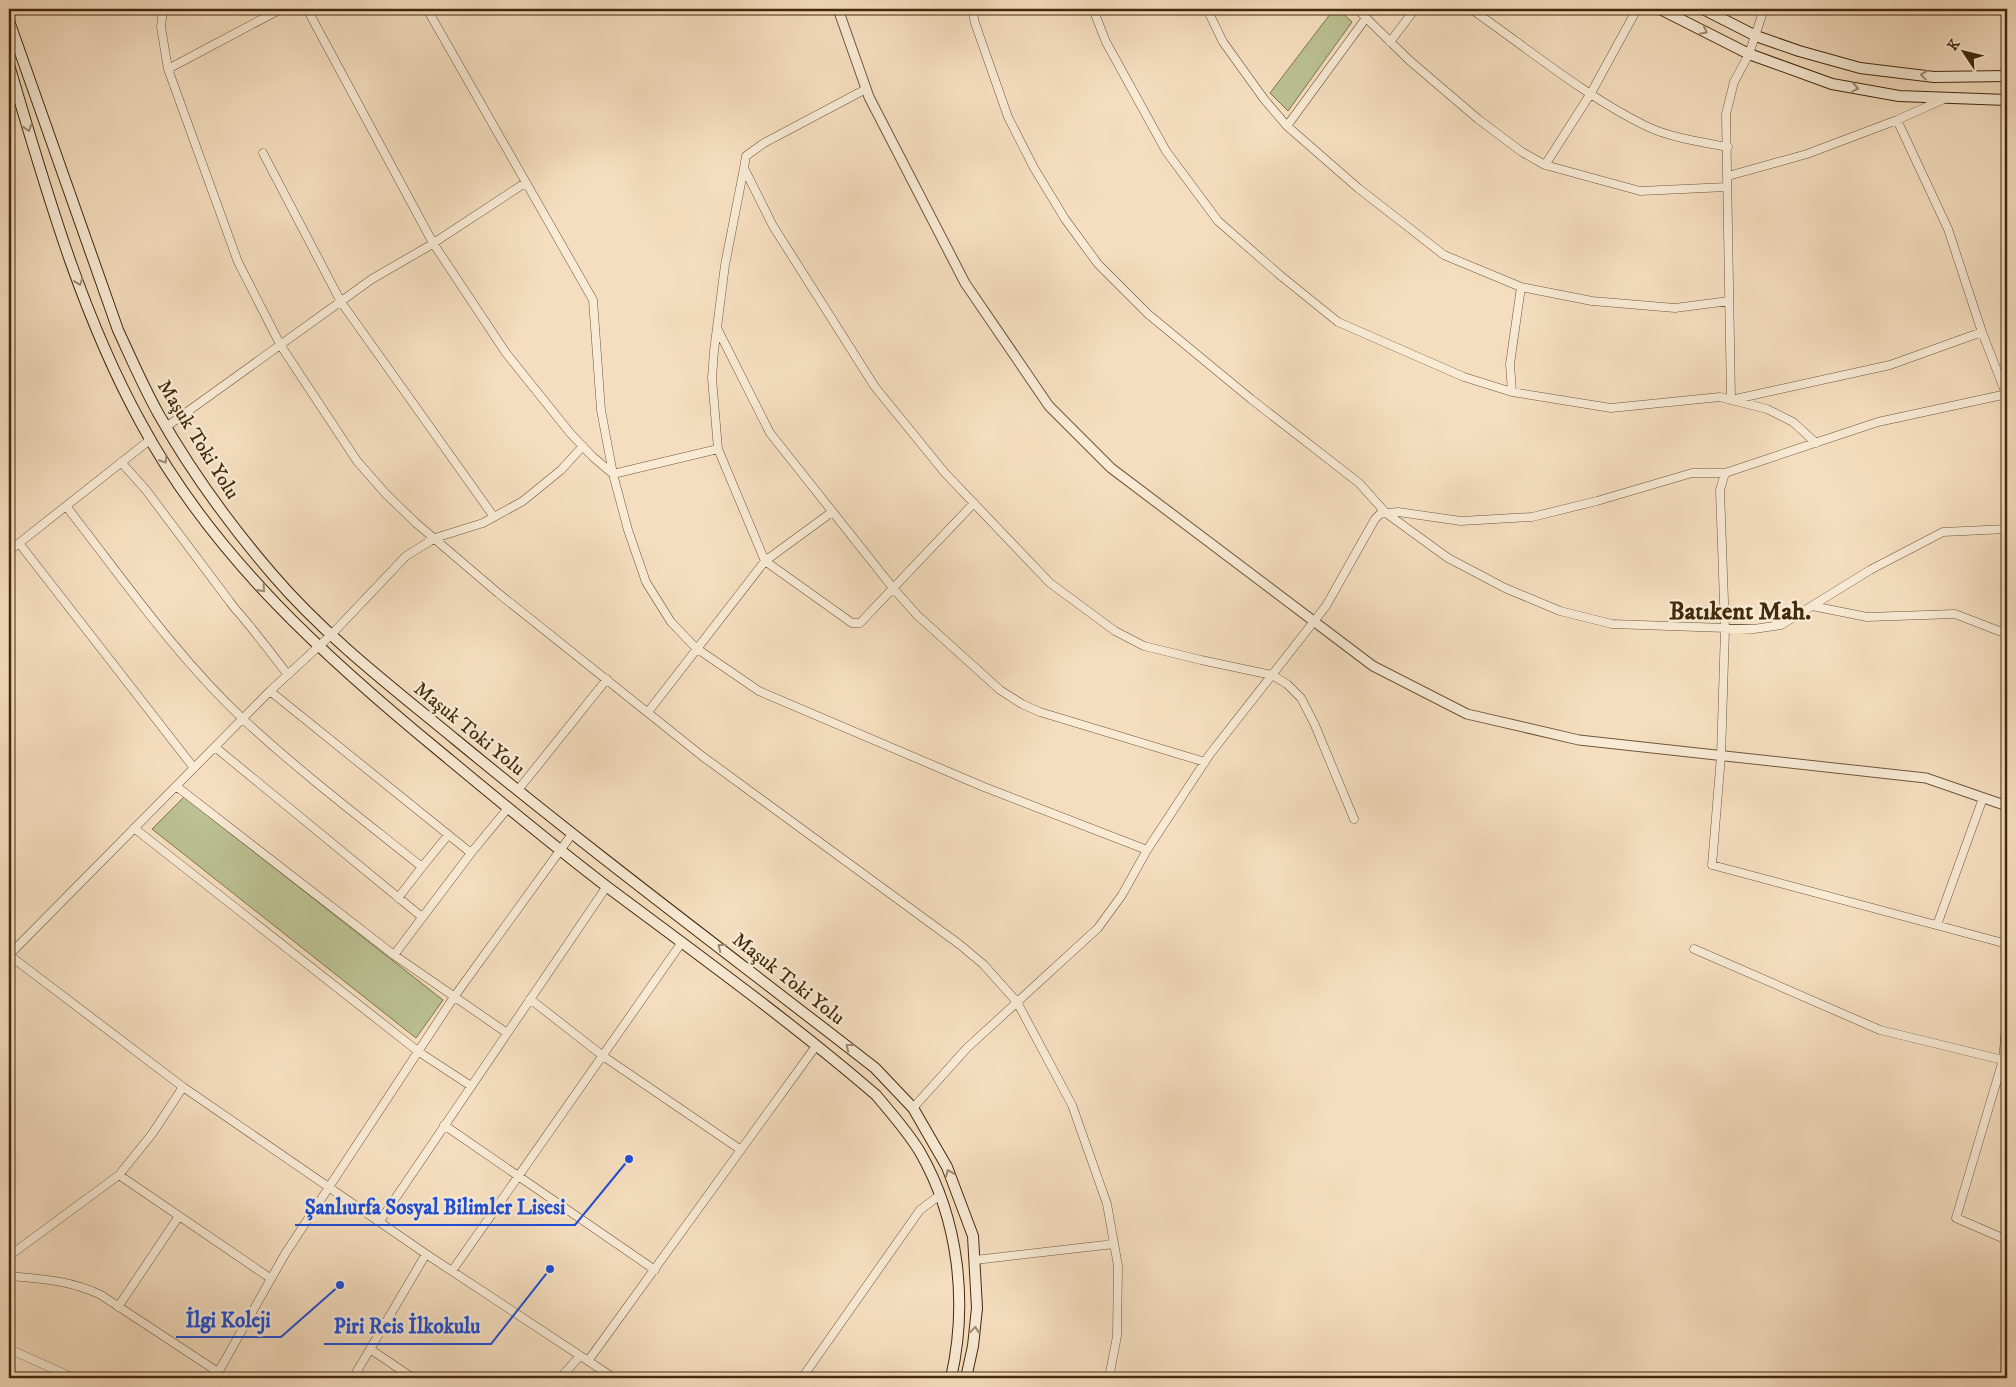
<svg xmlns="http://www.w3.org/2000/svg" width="2016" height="1387" font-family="'IM FELL DW Pica',serif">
<rect width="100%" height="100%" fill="#f5debf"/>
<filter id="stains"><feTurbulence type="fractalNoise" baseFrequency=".004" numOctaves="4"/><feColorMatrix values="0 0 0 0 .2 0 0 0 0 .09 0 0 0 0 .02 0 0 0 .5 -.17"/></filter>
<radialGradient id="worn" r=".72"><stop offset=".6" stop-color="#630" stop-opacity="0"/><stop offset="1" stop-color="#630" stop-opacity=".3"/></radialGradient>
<path fill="#bbc192" stroke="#7e754e" d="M1334,9H1338L1352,22L1288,111L1270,93Z
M184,797L443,1000L416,1038L152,829Z"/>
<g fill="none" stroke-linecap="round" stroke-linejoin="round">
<defs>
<path id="minor" d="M163,9L161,27L168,69L238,262L281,346L357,461L386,494L416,523L498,593L702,756L959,944L983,964L1017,1002L1072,1105L1107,1204L1118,1266L1117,1336L1109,1378
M307,9L433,243L506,353L571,434L593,457L613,474L718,449
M427,9L593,300L601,410L613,474L628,530L646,582L671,622L696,648L759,691L984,787L1147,850
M972,9L975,23L1008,117L1034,168L1065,219L1098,264L1148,314L1251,399L1359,483L1386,513L1448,558L1505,588L1560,611L1612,624L1754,629L1781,625L1870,570L1943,532L2007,529
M1093,9L1106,42L1166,151L1218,221L1281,276L1338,322L1464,377L1512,392L1611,408L1720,397L1767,409L1793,422L1816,443
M1207,9L1223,42L1264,99L1287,126L1358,188L1444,255L1521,287L1592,301L1675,308L1729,301
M1357,9L1409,60L1478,119L1522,152L1545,165L1640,191L1727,187
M1471,9C1526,47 1586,97 1646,126C1671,138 1701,142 1728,147
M1764,9L1749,54L1734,82L1726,114L1731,400L1890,365L1982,332L2006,394
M1390,42L1415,9
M168,69L281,9
M866,89L764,143L746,156L744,168L773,226L875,387L945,473L1050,583L1115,631L1144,646L1201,660L1272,675L1287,684L1301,698L1314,723L1354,819
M1897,120L1948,229L1982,332
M1287,126L1366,18
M263,153L341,302L494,517
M1545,165L1591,93L1637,9
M744,168L725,265L714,351L712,378L718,449L765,561L852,623H860L974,503
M1728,176L1807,154L1897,120L1944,99
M718,330L770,433L893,588L917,615L1000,690L1022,704L1040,712L1205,762
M1512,392L1510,364L1521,287
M166,427L372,279L429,246L525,183
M121,462L146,490L227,598C231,603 234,608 239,613C256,633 272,654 288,675
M1725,473L1720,490L1725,629L1721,756L1712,865L2007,944
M66,506C123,579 176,656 243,719C300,772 362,819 422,867L398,898
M19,543L194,768
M9,551L151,439
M1812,606L1867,617L1955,614L2007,634
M270,691L471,853
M648,712L765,561L832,512
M215,747L422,917
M176,786L394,955L507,1033
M518,790L607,679
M134,828L419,1052L471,1086
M422,867L448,835
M1937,925L1983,798
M1694,949L1880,1030L2003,1060L1956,1218L2007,1240
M9,955L270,691L331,635L406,556L435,538L483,523L523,501L561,470L583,446
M9,955L183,1087L426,1254L614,1378
M394,955L471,853L508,808
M530,999L603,1056L741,1150
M2006,1061L2003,1060L2007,1016
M913,1108L967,1048L1098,928L1122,895L1147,850L1210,754L1326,606L1375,519L1380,514L1398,512L1461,521L1532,517L1597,501L1692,473H1725L1878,422L2007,394
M444,1125L655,1270
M119,1175L270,1278
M380,1221L607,886
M9,1256L119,1175L152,1134L183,1087
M975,1260L1114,1244
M452,1271L682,942
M9,1276C42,1279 70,1280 101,1295L218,1372
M118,1307L179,1216
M9,1349L74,1378
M370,1349L413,1378
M588,1361L816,1046
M215,1378L285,1254L454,997L572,834
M353,1378L426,1254
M560,1378L580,1356
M802,1378L920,1210L940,1195"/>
<path id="tertiary" d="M838,9L869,97L965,283L1049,406L1111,468L1373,666L1467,714L1579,740L1926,778L2007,806"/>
<path id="secondary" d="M1660,9L1749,54L1832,84L1899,96L2007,100
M1703,9L1756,36L1799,51L1860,68L1934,77L2007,76
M9,21L118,330C131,358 143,386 158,413C190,470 230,525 273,575C326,637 393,688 456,740C593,853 735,959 875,1068L913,1108L947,1167L973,1236L977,1308L973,1346L966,1378
M9,65C45,186 80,312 141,423C213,557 328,660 444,755C497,799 551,844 606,886C697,954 790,1021 876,1095C891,1113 908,1132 920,1152C959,1220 968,1303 951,1378"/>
</defs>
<use href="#minor" stroke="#6f5638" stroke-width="9"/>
<use href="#tertiary" stroke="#6f5638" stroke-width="11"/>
<use href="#secondary" stroke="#42290b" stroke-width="12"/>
<use href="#minor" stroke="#f8ead5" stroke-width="8"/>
<use href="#tertiary" stroke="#f8ead5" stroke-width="9"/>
<use href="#secondary" stroke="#f8ead5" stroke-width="10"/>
</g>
<defs><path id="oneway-chevron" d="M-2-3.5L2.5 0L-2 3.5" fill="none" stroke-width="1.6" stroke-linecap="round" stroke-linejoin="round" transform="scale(1.25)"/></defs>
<g stroke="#9d8a70">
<use href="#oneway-chevron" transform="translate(1704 31) rotate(27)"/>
<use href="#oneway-chevron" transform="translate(1924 75) rotate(-173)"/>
<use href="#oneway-chevron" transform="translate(1855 88) rotate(10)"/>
<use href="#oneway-chevron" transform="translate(28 128) rotate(73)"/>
<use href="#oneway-chevron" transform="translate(79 282) rotate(71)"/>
<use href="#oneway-chevron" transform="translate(164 460) rotate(58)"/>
<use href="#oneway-chevron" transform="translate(262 589) rotate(48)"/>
<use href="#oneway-chevron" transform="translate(721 947) rotate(-142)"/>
<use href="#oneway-chevron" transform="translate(849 1047) rotate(-142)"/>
<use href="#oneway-chevron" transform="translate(949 1173) rotate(-112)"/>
<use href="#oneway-chevron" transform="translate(975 1330) rotate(-85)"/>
</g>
<g text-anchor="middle" stroke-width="5" stroke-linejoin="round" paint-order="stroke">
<g font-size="20" fill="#42290b" stroke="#f8ead5">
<text transform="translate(199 439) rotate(58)" y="7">Maşuk Toki Yolu</text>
<text transform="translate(470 728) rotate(39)" y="7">Maşuk Toki Yolu</text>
<text transform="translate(789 978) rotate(38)" y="7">Maşuk Toki Yolu</text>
</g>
<g font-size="25" font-weight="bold" fill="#42290b" stroke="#f8ead5">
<text x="1740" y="619">Batıkent Mah.</text>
</g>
</g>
<path fill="none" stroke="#1d4ed8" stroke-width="2" d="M629 1159L575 1225H295M340 1285L281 1337H176M550 1269L491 1344H324"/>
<g fill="#1d4ed8" stroke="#f8ead5" stroke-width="2">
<circle cx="629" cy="1159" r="5"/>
<circle cx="340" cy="1285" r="5"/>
<circle cx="550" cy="1269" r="5"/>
</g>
<g font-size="21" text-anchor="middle" font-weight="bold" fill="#1d4ed8" stroke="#f8ead5" stroke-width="5" stroke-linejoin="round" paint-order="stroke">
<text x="435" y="1214">Şanlıurfa Sosyal Bilimler Lisesi</text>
<text x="228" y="1327">İlgi Koleji</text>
<text x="407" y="1333">Piri Reis İlkokulu</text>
</g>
<rect width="2016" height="1387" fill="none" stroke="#f5debf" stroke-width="30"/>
<rect x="10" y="10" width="1996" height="1367" fill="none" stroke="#42290b" stroke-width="2.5"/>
<rect x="15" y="15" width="1986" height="1357" fill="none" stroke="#42290b"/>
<g transform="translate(1964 52) rotate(305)" stroke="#f8ead5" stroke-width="4" paint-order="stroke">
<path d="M0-4L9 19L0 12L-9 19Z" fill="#42290b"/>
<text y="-8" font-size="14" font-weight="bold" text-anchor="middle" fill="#42290b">K</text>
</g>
<rect width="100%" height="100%" filter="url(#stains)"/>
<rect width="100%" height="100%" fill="url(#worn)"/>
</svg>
